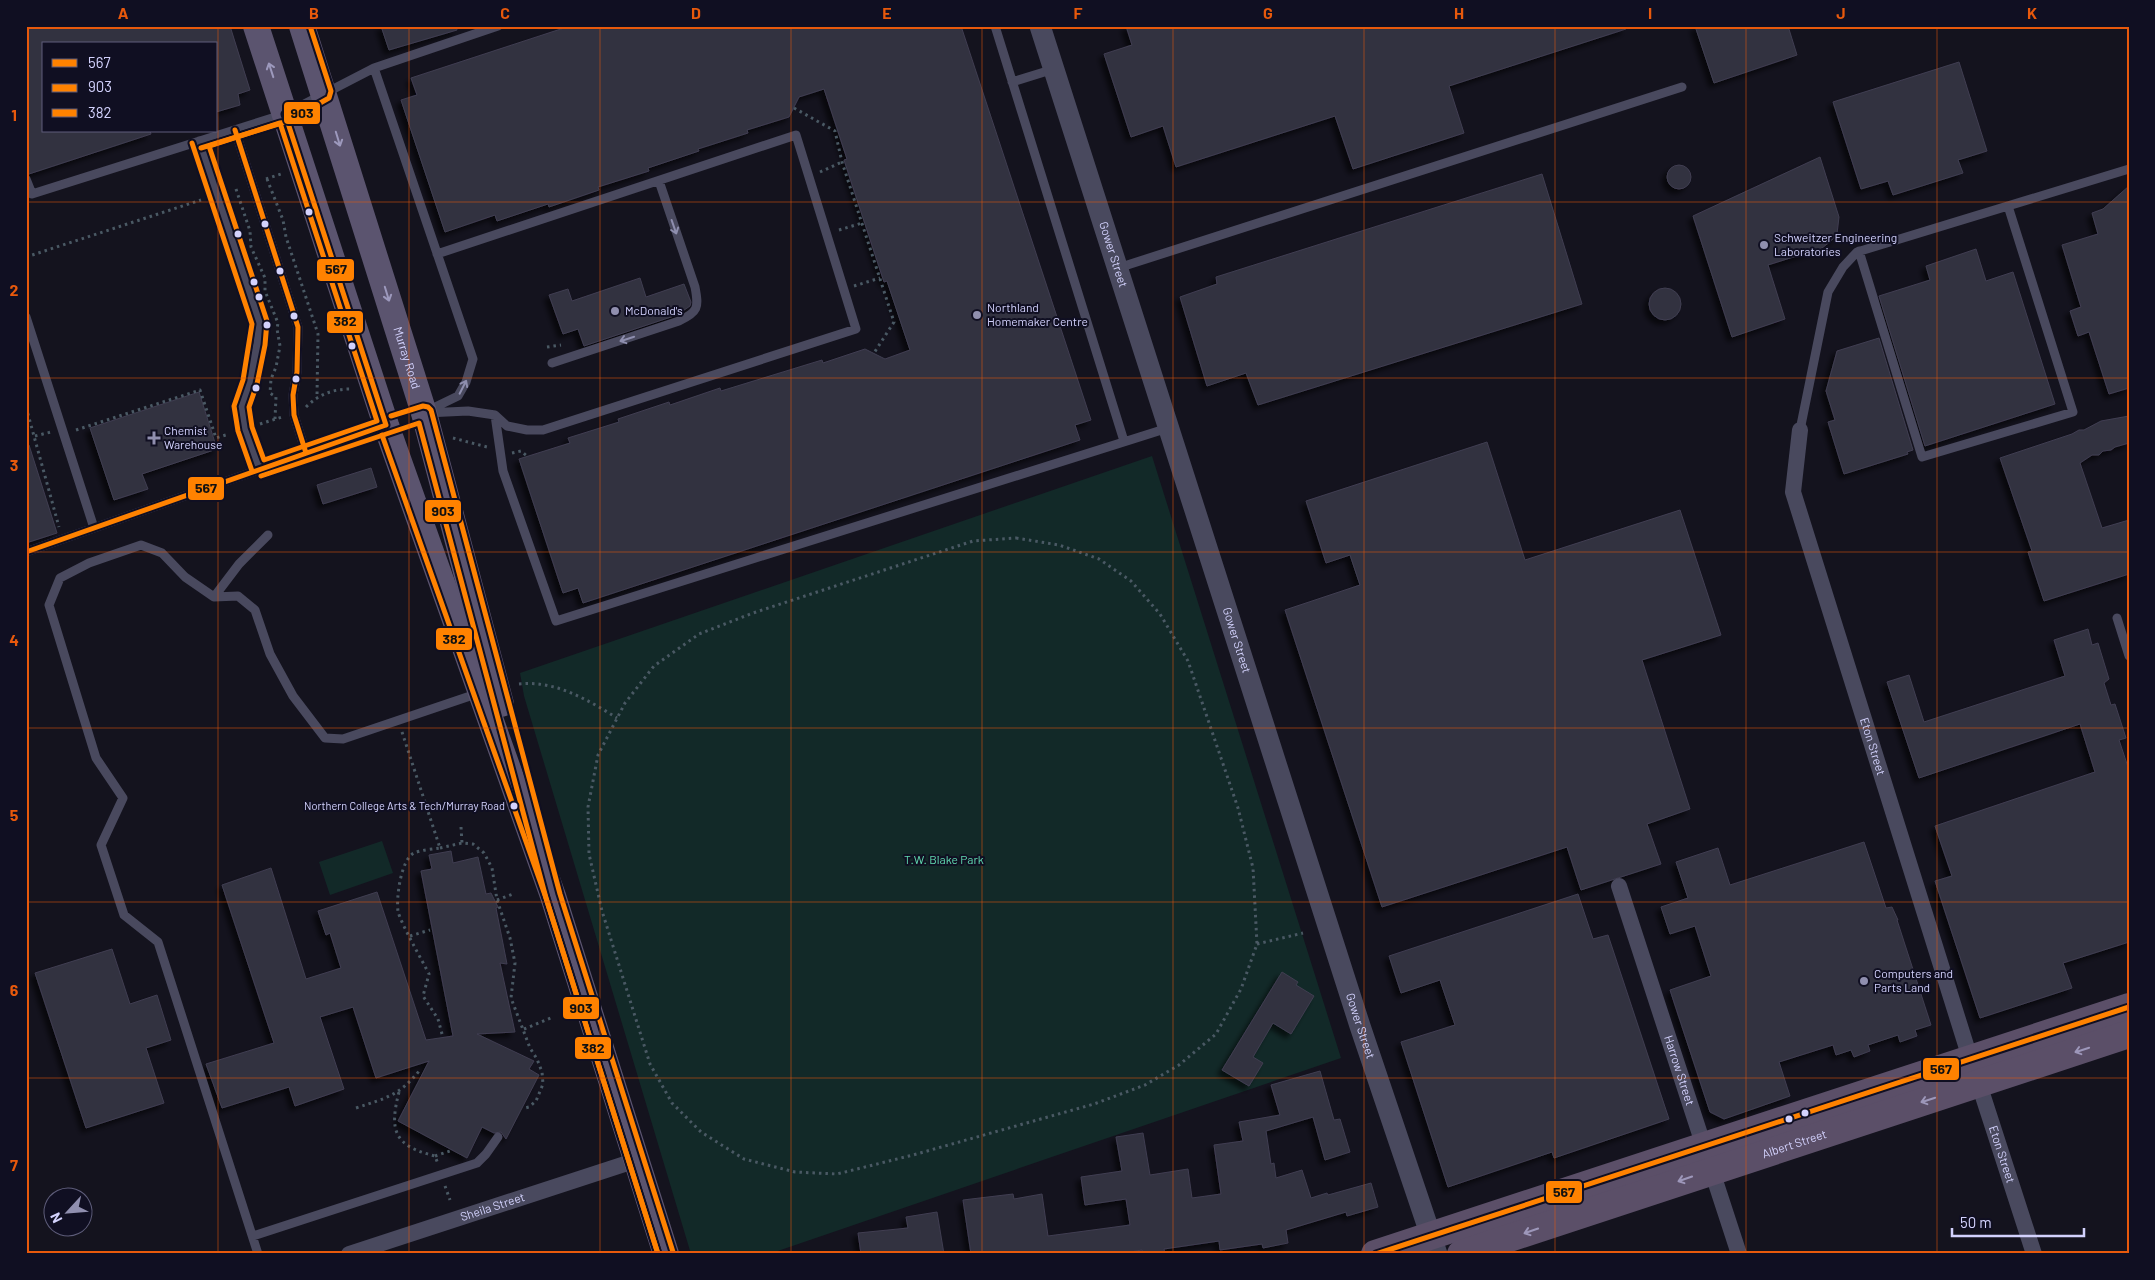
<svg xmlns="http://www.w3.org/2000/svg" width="2155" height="1280" font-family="Barlow,sans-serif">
<defs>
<filter id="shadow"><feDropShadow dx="-4.5" dy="4.5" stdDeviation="2.5" flood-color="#0009"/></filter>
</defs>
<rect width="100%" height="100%" fill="#14131e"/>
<path fill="#122928" d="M1152,456L1341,1058L769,1254H691L524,696L520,673Z
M382,841L393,873L330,895L319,862Z"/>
<path fill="#323140" stroke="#403e51" filter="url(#shadow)" d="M26,26H230L250,90L238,94L240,105L216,112V44H44V131H150L151,134L29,174L26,173Z
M381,26H456L457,30L389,50Z
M570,26H961L1091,420L1075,425L1080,440L583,603L578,588L563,593L519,459L570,443L568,438L619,422L618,419L669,402L670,405L720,388L721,391L822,360L823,363L865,349L885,359L910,350L887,281L884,282L844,160L847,159L824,89L799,97L789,117L747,130L748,133L698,149L699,151L648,168L649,171L598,187L599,190L549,207L548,204L497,221L495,215L445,232L401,100L417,95L411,78Z
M1126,26H1625L1626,29L1449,86L1464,133L1353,169L1335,116L1176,167L1163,126L1131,137L1104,54L1132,45Z
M1695,26H1788L1797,55L1714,83Z
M1959,62L1987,151L1958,160L1963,173L1893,195L1888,181L1861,189L1833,102Z
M1820,157L1839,217L1837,234L1831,241L1822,248L1768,265L1785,319L1732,337L1693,216Z
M1667 177a12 12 0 1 1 24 0a12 12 0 1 1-24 0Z
M1542,174L1582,304L1258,405L1246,373L1207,386L1180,297L1217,284L1216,277Z
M2129,186V388L2109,394L2089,332L2078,336L2070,311L2081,307L2062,245L2098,234L2092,213L2103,209Z
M1976,249L1986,281L2013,272L2055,404L1925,446L1879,296L1930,280L1926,266Z
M640,278L646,297L684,284L691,302L690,306L677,315L584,346L578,329L563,334L549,295L568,289L572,301Z
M1649 304a16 16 0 1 1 32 0a16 16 0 1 1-32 0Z
M1879,338L1913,450L1907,452L1908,454L1844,474L1828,422L1835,420L1826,391L1837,351Z
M199,392L217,449L142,474L148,489L114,500L90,428Z
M2129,416V443L2115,447L2111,450L2103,451L2099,455H2092L2080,463L2102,528L2129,520V574L2044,601L2028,552L2032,551L2000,458L2072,434L2079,430H2084L2101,421Z
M1487,442L1525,560L1680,510L1721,635L1642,660L1690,809L1647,824L1661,864L1581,890L1567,847L1382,907L1285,610L1360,585L1350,555L1326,563L1306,501Z
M29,445L57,533L26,543V446Z
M371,468L377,487L323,504L317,485Z
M2088,629L2092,645L2098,643L2109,679L2104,683L2111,705L2115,704L2126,738L2119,740L2129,770V942L2063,963L2072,988L1980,1018L1935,881L1952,876L1935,826L2095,772L2080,724L1919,778L1887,682L1909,675L1924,722L2065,676L2054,640Z
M1864,842L1886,908L1892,907L1898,920H1897L1931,1025L1915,1030L1917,1036L1900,1042L1898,1035L1868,1045L1870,1051L1854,1057L1851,1050L1836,1055L1833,1045L1779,1062L1790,1096L1724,1119L1710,1112L1670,990L1711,976L1695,926L1670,934L1661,907L1688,898L1676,862L1718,848L1730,885Z
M451,851L453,863L478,857L486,894L491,893L498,907L496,908L507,964L500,963L515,1032L477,1034L534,1061L529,1069L539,1075L506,1139L501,1132L494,1133L482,1127L467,1158L398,1121L429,1061L376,1078L353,1007L320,1017L344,1089L295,1106L289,1087L222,1108L206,1064L274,1043L222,885L271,868L306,979L341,968L330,933L326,935L318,911L377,892L426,1040L453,1036L421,871L432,869L429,855Z
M1578,894L1593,939L1608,935L1669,1119L1554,1158L1552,1152L1448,1187L1401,1042L1455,1025L1440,980L1401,993L1389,956Z
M112,949L130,1004L157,995L171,1040L146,1048L164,1103L86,1128L35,973Z
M1282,972L1298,982L1296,985L1314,996L1291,1034L1273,1023L1253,1057L1263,1063L1249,1086L1222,1070Z
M1320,1071L1334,1120L1340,1119L1350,1152L1325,1160L1313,1117L1266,1131L1271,1164L1274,1163L1276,1178L1302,1170L1311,1198L1327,1193L1328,1195L1371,1183L1378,1207L1347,1216L1346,1212L1286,1230L1288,1243L1263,1248L1262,1244L1220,1250L1219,1241L1164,1249L1165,1254H1143L1142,1250L1118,1254H971L963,1200L1013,1194L1014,1199L1042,1194L1048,1236L1130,1225L1126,1199L1085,1205L1081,1177L1122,1171L1116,1137L1143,1133L1150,1175L1188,1169L1192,1198L1221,1194L1214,1145L1243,1141L1239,1122L1280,1115L1271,1085Z
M937,1212L944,1254H861L858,1233L908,1228L906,1217Z"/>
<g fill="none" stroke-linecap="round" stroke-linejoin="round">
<path stroke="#4a5964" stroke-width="3" stroke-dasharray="2.5 4" stroke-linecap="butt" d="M794,108L835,131L842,162L894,322L874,353
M820,172L842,162
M266,179L281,174
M267,179L283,220L286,237L318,334L317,396
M236,189L250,231L251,247L265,278V291L278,323L277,329L280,346L276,367L271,379L270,393L276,397L275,419
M839,230L862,223
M26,257L201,200
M854,286L880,278
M547,347L561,345
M26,407L59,527
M306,407C319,394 333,389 351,389
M260,424L282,417
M76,430L200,390L216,438L229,434
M35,436L51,432
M453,438L487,447
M512,453L521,451L528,457
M1016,538L1059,545L1099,559L1131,581L1160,614L1188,661L1238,808L1253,868L1257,944L1241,989L1216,1034L1179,1065L1145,1085L1094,1104L913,1155L837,1174L795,1172L744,1159L701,1132L672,1103L650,1064L602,911L589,854L588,807L598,755L625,703L654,666L699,634L753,613L973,541Z
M519,684C555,680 588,700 617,718
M402,732L440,848C432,849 421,850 414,853C401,859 396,898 398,911C400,922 423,962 429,974L423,996L438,1019L442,1034
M461,827L462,843
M440,848L462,843L473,844L484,853L492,868L497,900L510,938L515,963L511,998L530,1048L537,1059L542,1072L543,1084L536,1101L529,1107L525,1108
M497,900L513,894
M410,936L430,930
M1257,944L1303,933
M524,1029L553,1017
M399,1092C389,1131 394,1146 435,1156L438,1164
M356,1108C386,1098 399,1096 420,1070
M435,1156L450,1151
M445,1186L450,1200"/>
<path stroke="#49495e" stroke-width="9" d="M995,26L1124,441
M374,68L473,359L466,382L458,396L427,411
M1012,82L1054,69
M235,130L298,327L297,372L293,395L294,415L306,453
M199,141L260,323L258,343L250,382L241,406L245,429L259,469
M26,179L32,194L285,114L374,68L498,26
M1859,251L1922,457L2073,412L2008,206
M1118,268L1682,87
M26,317L94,528
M552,363L679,321C698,312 699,308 695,287L659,181
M426,413L468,411L495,415L507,426L527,430H543L856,329L796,135L437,254
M495,415L503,471L556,621L1168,428
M1800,430L1828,292L1843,267L1857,252L2129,169
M26,552L383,426
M214,597L239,564L268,535
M2117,618L2129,656
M253,1236L477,1163L486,1154L498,1137
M258,1254L158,942L124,915L101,845L123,798L96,758L49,605L60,578L89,563L141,545L162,553L185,577L214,597L238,596L255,610L270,654L293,696L325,738L343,739L479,693"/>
<g stroke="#49495e" stroke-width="16">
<path id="s1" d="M1800,430L1793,492L1970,1058"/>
<path id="s2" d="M1619,886L1739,1254"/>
<path id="s3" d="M1979,1084L2034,1254"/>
<path id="s4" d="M349,1254L637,1160"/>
</g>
<path stroke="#49495e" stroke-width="21" id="s5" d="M1040,26L1360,1026L1437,1254"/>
<g stroke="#5b546f" stroke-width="26">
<path d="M256,26L386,425L553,896L666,1254"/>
<path id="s6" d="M302,26L424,413L501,704"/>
</g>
<g stroke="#5b4f68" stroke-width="28">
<path d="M1375,1254L2129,1007"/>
<path id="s7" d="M1461,1254L2129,1034"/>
</g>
<defs>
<path id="bus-1" d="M285,114L386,425
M235,130L298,327L297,372L293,395L294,415L306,453
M26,552L386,425
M1376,1254L2129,1007"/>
<path id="bus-2" d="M192,143L252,324L243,380L234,406L238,431L252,471
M201,148L288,121L329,98L331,91L310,26
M261,476L419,423L546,898L658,1254"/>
<path id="bus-3" d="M280,123L377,421L264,460L252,427L249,407L257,384L265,345L267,321L209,146Z
M391,416L423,406L428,407L431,410L560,894L673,1252
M382,435L546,898L658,1254"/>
</defs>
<use href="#bus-1" stroke="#100f22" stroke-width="9"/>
<use href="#bus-2" stroke="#100f22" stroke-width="9"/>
<use href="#bus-3" stroke="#100f22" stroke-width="9"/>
<use href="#bus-1" stroke="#ff8200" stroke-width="5"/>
<use href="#bus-2" stroke="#ff8200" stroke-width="5"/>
<use href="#bus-3" stroke="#ff8200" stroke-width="5"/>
</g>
<defs><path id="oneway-shaft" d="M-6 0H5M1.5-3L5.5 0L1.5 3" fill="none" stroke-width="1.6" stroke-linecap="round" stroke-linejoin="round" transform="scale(1.25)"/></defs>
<g stroke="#9d99bd">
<use href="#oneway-shaft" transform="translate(271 70) rotate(-108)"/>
<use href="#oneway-shaft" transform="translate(338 139) rotate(73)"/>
<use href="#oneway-shaft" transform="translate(387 294) rotate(73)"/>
</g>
<g stroke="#8e8eae">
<use href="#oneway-shaft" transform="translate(674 227) rotate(71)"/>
<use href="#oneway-shaft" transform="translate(627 339) rotate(162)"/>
<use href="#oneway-shaft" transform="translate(463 387) rotate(-63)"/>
</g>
<g stroke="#9d97ba">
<use href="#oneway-shaft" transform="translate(2082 1050) rotate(162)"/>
<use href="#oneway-shaft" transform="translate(1928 1100) rotate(162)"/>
<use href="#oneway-shaft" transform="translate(1685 1179) rotate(161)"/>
<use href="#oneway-shaft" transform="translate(1531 1231) rotate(161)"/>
</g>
<path fill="none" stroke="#e8590c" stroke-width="1" stroke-opacity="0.55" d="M218,26V1254M409,26V1254M600,26V1254M791,26V1254M982,26V1254M1173,26V1254M1364,26V1254M1555,26V1254M1746,26V1254M1937,26V1254M26,202H2129M26,378H2129M26,552H2129M26,728H2129M26,902H2129M26,1078H2129"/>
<g fill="#d3d2fd" stroke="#100f22" stroke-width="2">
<circle cx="309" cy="212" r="4.5"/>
<circle cx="265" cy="224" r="4.5"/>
<circle cx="238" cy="234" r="4.5"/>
<circle cx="280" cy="271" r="4.5"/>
<circle cx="254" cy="282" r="4.5"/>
<circle cx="259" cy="297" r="4.5"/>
<circle cx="294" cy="316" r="4.5"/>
<circle cx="267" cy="325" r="4.5"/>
<circle cx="352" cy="346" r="4.5"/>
<circle cx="296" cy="379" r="4.5"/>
<circle cx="256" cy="388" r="4.5"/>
<circle cx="514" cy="806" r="4.5"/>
<circle cx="1805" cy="1113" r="4.5"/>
<circle cx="1789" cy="1119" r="4.5"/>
</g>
<g fill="#908faf" stroke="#100f22" stroke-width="2">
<circle cx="1764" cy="245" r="5"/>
<circle cx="615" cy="311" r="5"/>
<circle cx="977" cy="315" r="5"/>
<path d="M151.5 430.5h5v5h5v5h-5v5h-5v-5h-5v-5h5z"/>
<circle cx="1864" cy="981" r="5"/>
</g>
<g text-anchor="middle" stroke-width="4" stroke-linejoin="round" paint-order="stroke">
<g font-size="11" fill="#d3d2fd" stroke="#100f22" text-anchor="end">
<text x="505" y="810">Northern College Arts &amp; Tech/Murray Road</text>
</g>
<g font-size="12" fill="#d3d2fd" stroke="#100f22" text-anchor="start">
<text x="1774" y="242">Schweitzer Engineering<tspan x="1774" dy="14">Laboratories</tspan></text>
<text x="987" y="312">Northland<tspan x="987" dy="14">Homemaker Centre</tspan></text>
<text x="625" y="315">McDonald's</text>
<text x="164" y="435">Chemist<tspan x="164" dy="14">Warehouse</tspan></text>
<text x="1874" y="978">Computers and<tspan x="1874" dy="14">Parts Land</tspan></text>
</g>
<g font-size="12" fill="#d3d2fd" stroke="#100f22">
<text dy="4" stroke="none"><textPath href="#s5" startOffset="240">Gower Street</textPath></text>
<text dy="4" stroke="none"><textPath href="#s6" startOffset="348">Murray Road</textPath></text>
<text dy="4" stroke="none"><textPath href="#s5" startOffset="645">Gower Street</textPath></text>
<text dy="4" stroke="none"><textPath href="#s1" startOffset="329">Eton Street</textPath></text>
<text dy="4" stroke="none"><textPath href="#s5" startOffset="1050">Gower Street</textPath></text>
<text dy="4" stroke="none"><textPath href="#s2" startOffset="194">Harrow Street</textPath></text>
<text dy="4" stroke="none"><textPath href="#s7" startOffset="351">Albert Street</textPath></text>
<text dy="4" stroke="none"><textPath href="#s3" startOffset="74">Eton Street</textPath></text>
<text dy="4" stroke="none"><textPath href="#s4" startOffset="151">Sheila Street</textPath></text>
</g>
<g font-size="12" fill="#61dab1" stroke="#100f22">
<text x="944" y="864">T.W. Blake Park</text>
</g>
</g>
<g stroke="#100f22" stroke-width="2">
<rect x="283" y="101" width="38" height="24" rx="5" fill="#ff8200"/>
<rect x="316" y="258" width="39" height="24" rx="5" fill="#ff8200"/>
<rect x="326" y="310" width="38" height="24" rx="5" fill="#ff8200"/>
<rect x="187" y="476" width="38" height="25" rx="5" fill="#ff8200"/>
<rect x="424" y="499" width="38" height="24" rx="5" fill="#ff8200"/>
<rect x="435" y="627" width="38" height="24" rx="5" fill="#ff8200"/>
<rect x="562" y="996" width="38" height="24" rx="5" fill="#ff8200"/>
<rect x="574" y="1036" width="38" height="24" rx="5" fill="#ff8200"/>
<rect x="1922" y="1057" width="38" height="24" rx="5" fill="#ff8200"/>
<rect x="1545" y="1180" width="38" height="24" rx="5" fill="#ff8200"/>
</g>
<g font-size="14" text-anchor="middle" font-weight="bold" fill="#111">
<text x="302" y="118">903</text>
<text x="336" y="274">567</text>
<text x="345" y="326">382</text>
<text x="206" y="493">567</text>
<text x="443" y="516">903</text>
<text x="454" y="644">382</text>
<text x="581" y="1013">903</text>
<text x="593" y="1053">382</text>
<text x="1941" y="1074">567</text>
<text x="1564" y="1197">567</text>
</g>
<rect width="2155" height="1280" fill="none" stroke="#100f22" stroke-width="55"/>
<rect x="42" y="42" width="175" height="90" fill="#100f22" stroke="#5e5d7a"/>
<rect x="52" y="59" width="25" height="8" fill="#ff8200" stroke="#5e5d7a"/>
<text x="88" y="68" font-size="15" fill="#d3d2fd">567</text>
<rect x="52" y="84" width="25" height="8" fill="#ff8200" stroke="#5e5d7a"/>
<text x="88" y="92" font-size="15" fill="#d3d2fd">903</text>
<rect x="52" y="109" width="25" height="8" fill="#ff8200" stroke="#5e5d7a"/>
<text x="88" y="118" font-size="15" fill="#d3d2fd">382</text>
<g transform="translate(68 1212) rotate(244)"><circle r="24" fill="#100f22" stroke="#5e5d7a"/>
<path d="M0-4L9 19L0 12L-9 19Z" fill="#908faf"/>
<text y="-8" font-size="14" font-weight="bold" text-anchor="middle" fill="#d3d2fd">N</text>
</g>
<path d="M1952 1228v8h132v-8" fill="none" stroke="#d3d2fd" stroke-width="2.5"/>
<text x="1960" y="1228" font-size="15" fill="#d3d2fd" stroke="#100f22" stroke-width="4" paint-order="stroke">50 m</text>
<rect x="28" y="28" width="2100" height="1224" fill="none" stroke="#e8590c" stroke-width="2"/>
<g font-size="16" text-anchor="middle" font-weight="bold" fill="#e8590c">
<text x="123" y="19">A</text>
<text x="314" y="19">B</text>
<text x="505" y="19">C</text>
<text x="696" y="19">D</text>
<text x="887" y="19">E</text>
<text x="1078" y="19">F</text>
<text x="1268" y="19">G</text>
<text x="1459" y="19">H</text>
<text x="1650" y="19">I</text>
<text x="1841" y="19">J</text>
<text x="2032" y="19">K</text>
<text x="14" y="121">1</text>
<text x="14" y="296">2</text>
<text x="14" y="471">3</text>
<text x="14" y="646">4</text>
<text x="14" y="821">5</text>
<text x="14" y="996">6</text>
<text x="14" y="1171">7</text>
</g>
</svg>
